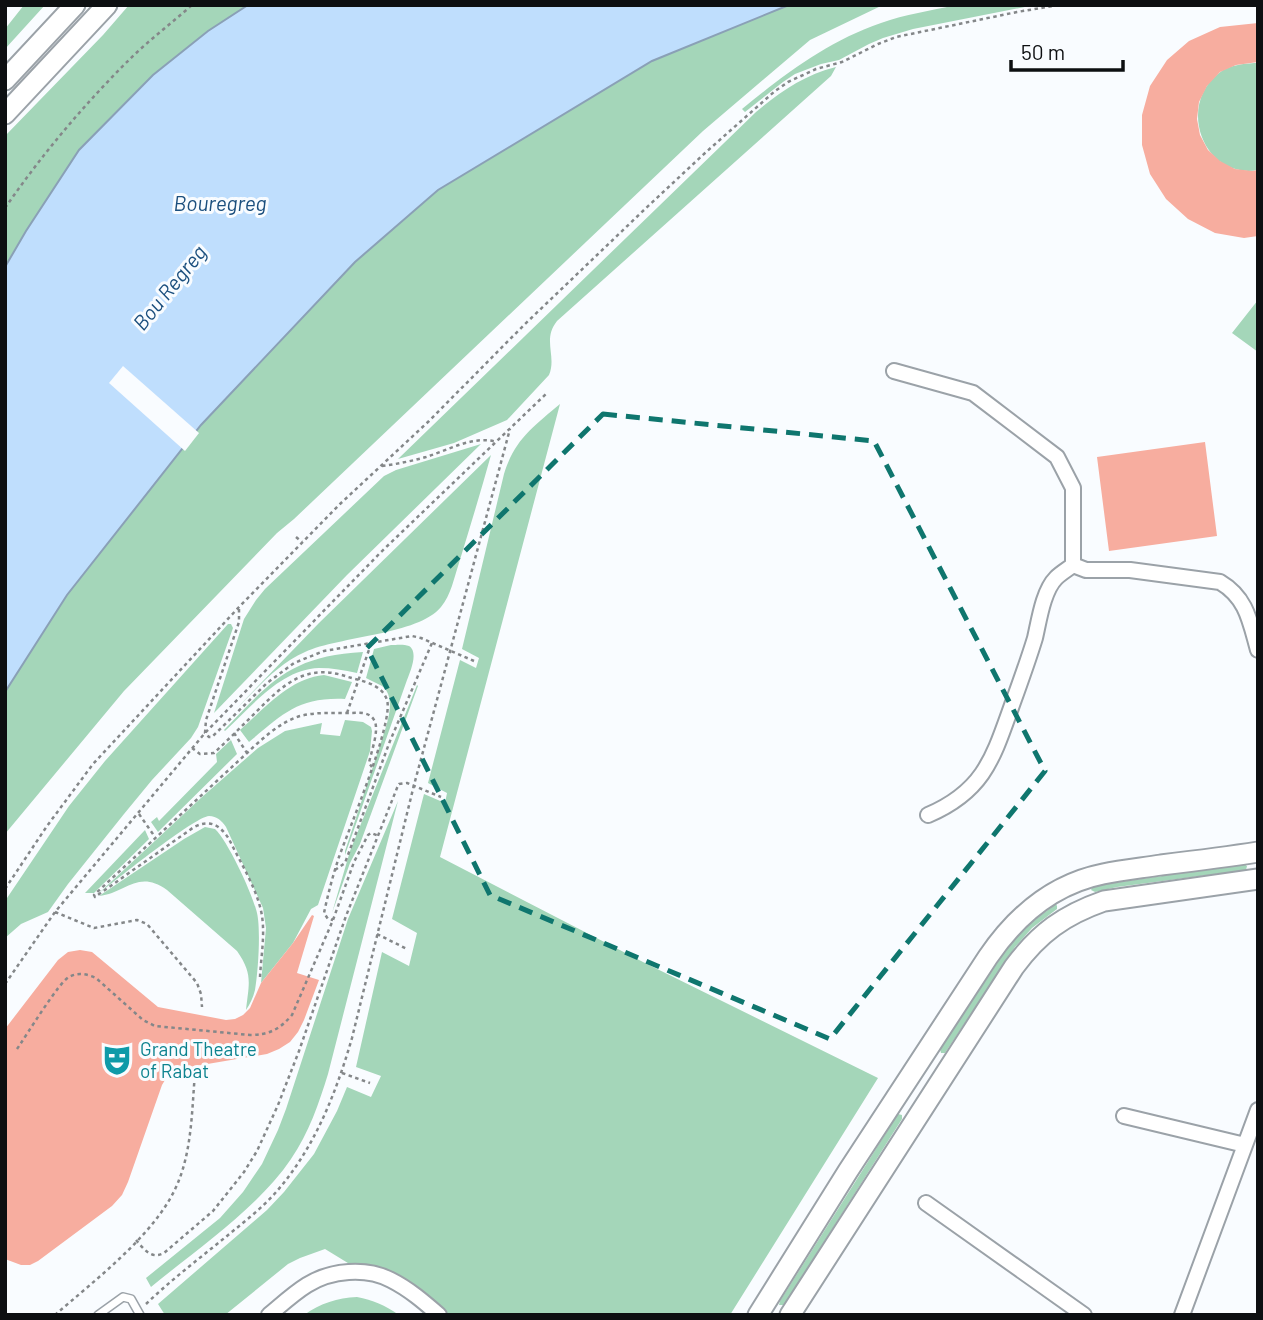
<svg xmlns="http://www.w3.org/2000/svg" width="1263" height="1320" font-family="Barlow,sans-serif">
<rect width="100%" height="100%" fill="#f9fcff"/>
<path fill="#a4d6b9" d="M24,5H45L5,49V29Z
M129,5H248L208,31L153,75L80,150L26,231L5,267V136L103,35Z
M789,5H883L810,40L703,131L294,519L277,533L124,691L5,834V692L67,595L201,425L355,262L438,190L652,61Z
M955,5H1035L913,29L883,38L869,44L839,60L821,64L795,74L783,82L745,112L742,109C785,74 828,41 881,23C905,14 931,11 955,5Z
M1254,63H1258V170C1204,180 1176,106 1219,73C1229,65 1242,64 1254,63Z
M836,67L831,76L557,321C542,340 557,356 549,375L507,420L454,443L398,459L756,112C780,92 804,75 836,67Z
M1258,300V352L1232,333Z
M560,404L440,857L643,962L878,1078L730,1315H433L325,1249L300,1258L288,1264L225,1315H165L158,1304L267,1210L284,1192L314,1154L337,1111L347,1087L371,1097L381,1076L356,1067L382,952L409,966L417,933L392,919L424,794L445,803L447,793L428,783L460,660L476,668L479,658L462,649L504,474C514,440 534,426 560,404Z
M481,444L347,575L214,713L244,619L256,600L265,589L384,476L396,470Z
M491,455C481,491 470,527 459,563C454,578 451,595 441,607C418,635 340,636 305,652C277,664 257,689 235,710L319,623Z
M228,624H231L233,628L198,727L191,738L152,780L124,814L68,884L48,912L21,924L5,938V901L69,806L105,761Z
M391,645C396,645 404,644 409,646C419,652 410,672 407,680L345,855V851L385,730C389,717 395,696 382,686C377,683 371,681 366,678L374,649Z
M363,652L357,673C344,670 332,668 319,668C281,669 251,707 225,731L224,730C271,681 291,656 363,652Z
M324,675L352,682L345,699C298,697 283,714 249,742L240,730C265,708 290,678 324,675Z
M417,685L418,686L360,844L350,863L332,913L350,851Z
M345,720L363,722L371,727L372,731L370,751L318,905L311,909L293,943L261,983L266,928L263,908L226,827C222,821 217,816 209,816C194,817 115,881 98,894L202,797L258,748L285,731L322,723L320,734L340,736Z
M231,740L237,754L158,832L151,822L157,817L159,821L217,762L216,754Z
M398,801L328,1074C319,1103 309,1133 291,1159C258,1208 197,1249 151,1287L146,1278L220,1218L243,1192L262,1164L278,1130L286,1109L348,919Z
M205,827L215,829C228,841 253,895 257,913C261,930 258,973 255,990C253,998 250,1004 246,1010C249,983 253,974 237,951L167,890C138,869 126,893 99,896L184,839Z
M145,830L149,839L94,893H85Z
M1244,864L1247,866L1246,870L1117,887L1095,892L1091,890L1093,886Z
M1056,904L1057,906V909L1032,928L1015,947L945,1053H941L940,1049L1010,944L1028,925Z
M898,1114L902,1115V1119L784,1305H779L780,1301Z
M357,1297C373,1300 385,1305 399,1315H304C321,1303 337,1298 357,1297Z"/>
<path fill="#bfdefd" stroke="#8aa0b6" stroke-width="2" d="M248,5H789L652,61L438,190L355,262L201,425L67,595L5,692V267L26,231L79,150L153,75L208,31Z"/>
<path fill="#f9fcff" d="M123,366L199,433L185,451L109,383Z"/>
<path fill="#f7ad9f" d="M1258,23V62L1236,65L1220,72L1207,86L1199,102L1197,119L1200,135L1208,150L1220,161L1235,169L1252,171L1258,170V236L1244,238L1215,233L1188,219L1166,199L1150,174L1142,145V115L1150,86L1167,60L1189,41L1220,27Z
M1205,442L1217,536L1109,551L1097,457Z
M312,915L314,916L297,973L319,980L304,1020L298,1032L290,1042L279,1049L267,1054L178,1069L168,1075L162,1085L128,1182L122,1195L112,1206L38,1261L30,1265H21L5,1259V1029L58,960L68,952L80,950L92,952L158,1007L226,1020L235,1019L243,1015L250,1008L261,983L293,943Z"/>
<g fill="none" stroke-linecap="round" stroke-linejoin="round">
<defs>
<path id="lane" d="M98,1315L123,1297L131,1299L140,1315"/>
<path id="street" d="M894,371L973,393L1057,457L1073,488V565L1086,570H1130L1220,582C1247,598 1250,622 1258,650
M928,815C984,791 993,758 1012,705C1020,683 1028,661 1035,638C1039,621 1043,591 1056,578C1061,573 1068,569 1073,565
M1124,1116L1245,1145
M926,1203L1084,1315
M269,1315C281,1305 294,1293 307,1285C331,1270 366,1267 391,1280C409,1289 424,1302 439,1315
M1182,1315L1258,1110"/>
<path id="secondary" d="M5,80L75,5
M5,114L107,5
M758,1315L848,1171L988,957C1016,916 1053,884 1103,874C1122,870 1142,868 1161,865C1194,861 1226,857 1258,852
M790,1315L1014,967C1039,933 1064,915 1104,901L1258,879"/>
</defs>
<use href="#lane" stroke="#9ba2a8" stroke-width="10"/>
<use href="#street" stroke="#9ba2a8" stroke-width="18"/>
<use href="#secondary" stroke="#9ba2a8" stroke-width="23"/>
<path stroke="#848789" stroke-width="2.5" stroke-dasharray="3.5 3.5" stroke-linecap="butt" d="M5,208C43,153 87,101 134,55C153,37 173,22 192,5
M382,466C397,464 412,461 426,457C449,450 473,435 497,442
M296,537L302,542
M239,609V622L206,720L205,733L209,737H212L267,683L294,663L324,651L412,636L421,638L474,661
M347,713L371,644
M234,733L247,753
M192,748L200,754L214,753C228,740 242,726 256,712C283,685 306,662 348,677C362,681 382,684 387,700C394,722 349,829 339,857C333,875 328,894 324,913L328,919L333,920
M139,814L155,837
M335,870L345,863L390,741L432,643
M5,889L47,826L93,764L239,607L340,504L429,421L525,324L645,209L705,153L775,91L788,82L816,69L842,62L878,44L896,37L1017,12L1059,5
M55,912L94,928L137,920L147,924L197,983L201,994L202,1007
M377,934L407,949
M260,977C261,957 265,936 262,916C258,890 240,862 229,839C220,825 210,819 194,827L95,897L94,895L247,753C262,739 280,722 300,716C316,712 333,713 350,713C358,713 369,711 374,720C380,729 371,752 369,763L372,767
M5,984L55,912L205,733L380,553L547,393
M17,1049C26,1036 59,982 69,977C78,972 87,974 96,978L143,1020L155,1026L250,1035C269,1035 280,1029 292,1015L333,920L354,862L368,835L371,833L379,836
M342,1073L370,1083
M136,1240C144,1249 151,1260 164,1253L213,1211L244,1172L257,1151L278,1105L299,1051L346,916L397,788L399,784L407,783L441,797
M146,1304C173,1278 204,1255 233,1231C248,1219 264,1206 277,1191C315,1147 336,1093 352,1038L414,785L510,429
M55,1315C96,1279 160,1231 179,1180C192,1147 192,1108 195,1073"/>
<use href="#lane" stroke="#fff" stroke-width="7"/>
<use href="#street" stroke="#fff" stroke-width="14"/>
<use href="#secondary" stroke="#fff" stroke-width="19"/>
</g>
<path fill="none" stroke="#0f766e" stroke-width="5" stroke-dasharray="14 9" stroke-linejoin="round" d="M603,414L874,441L1045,771L830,1039L490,895L367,648Z"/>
<defs>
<symbol id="theatre-bare" viewBox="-9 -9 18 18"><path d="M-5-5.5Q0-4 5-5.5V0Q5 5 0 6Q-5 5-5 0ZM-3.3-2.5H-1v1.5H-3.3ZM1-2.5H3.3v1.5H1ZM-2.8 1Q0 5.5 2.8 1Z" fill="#0f9aa8" stroke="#f9fcff" stroke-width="2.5" paint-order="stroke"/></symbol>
</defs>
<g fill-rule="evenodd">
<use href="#theatre-bare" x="95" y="1038" width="44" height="44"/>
</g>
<g text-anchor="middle" stroke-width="6" stroke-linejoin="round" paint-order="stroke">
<g font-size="19" fill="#0d838f" stroke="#f9fcff" text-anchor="start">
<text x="140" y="1056">Grand Theatre<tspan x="140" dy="22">of Rabat</tspan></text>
</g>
<g font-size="21" font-style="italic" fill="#1b4f7e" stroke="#f9fcff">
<text x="220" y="211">Bouregreg</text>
<text transform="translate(170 288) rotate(-51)" y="7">Bou Regreg</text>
</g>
</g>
<rect width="1263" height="1320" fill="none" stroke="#0d0f11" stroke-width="14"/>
<path d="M1011 60v10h112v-10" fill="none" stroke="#0d0f11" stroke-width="3.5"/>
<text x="1021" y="60" font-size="21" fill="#0d0f11" stroke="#f9fcff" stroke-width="5" paint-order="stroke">50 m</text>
</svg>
